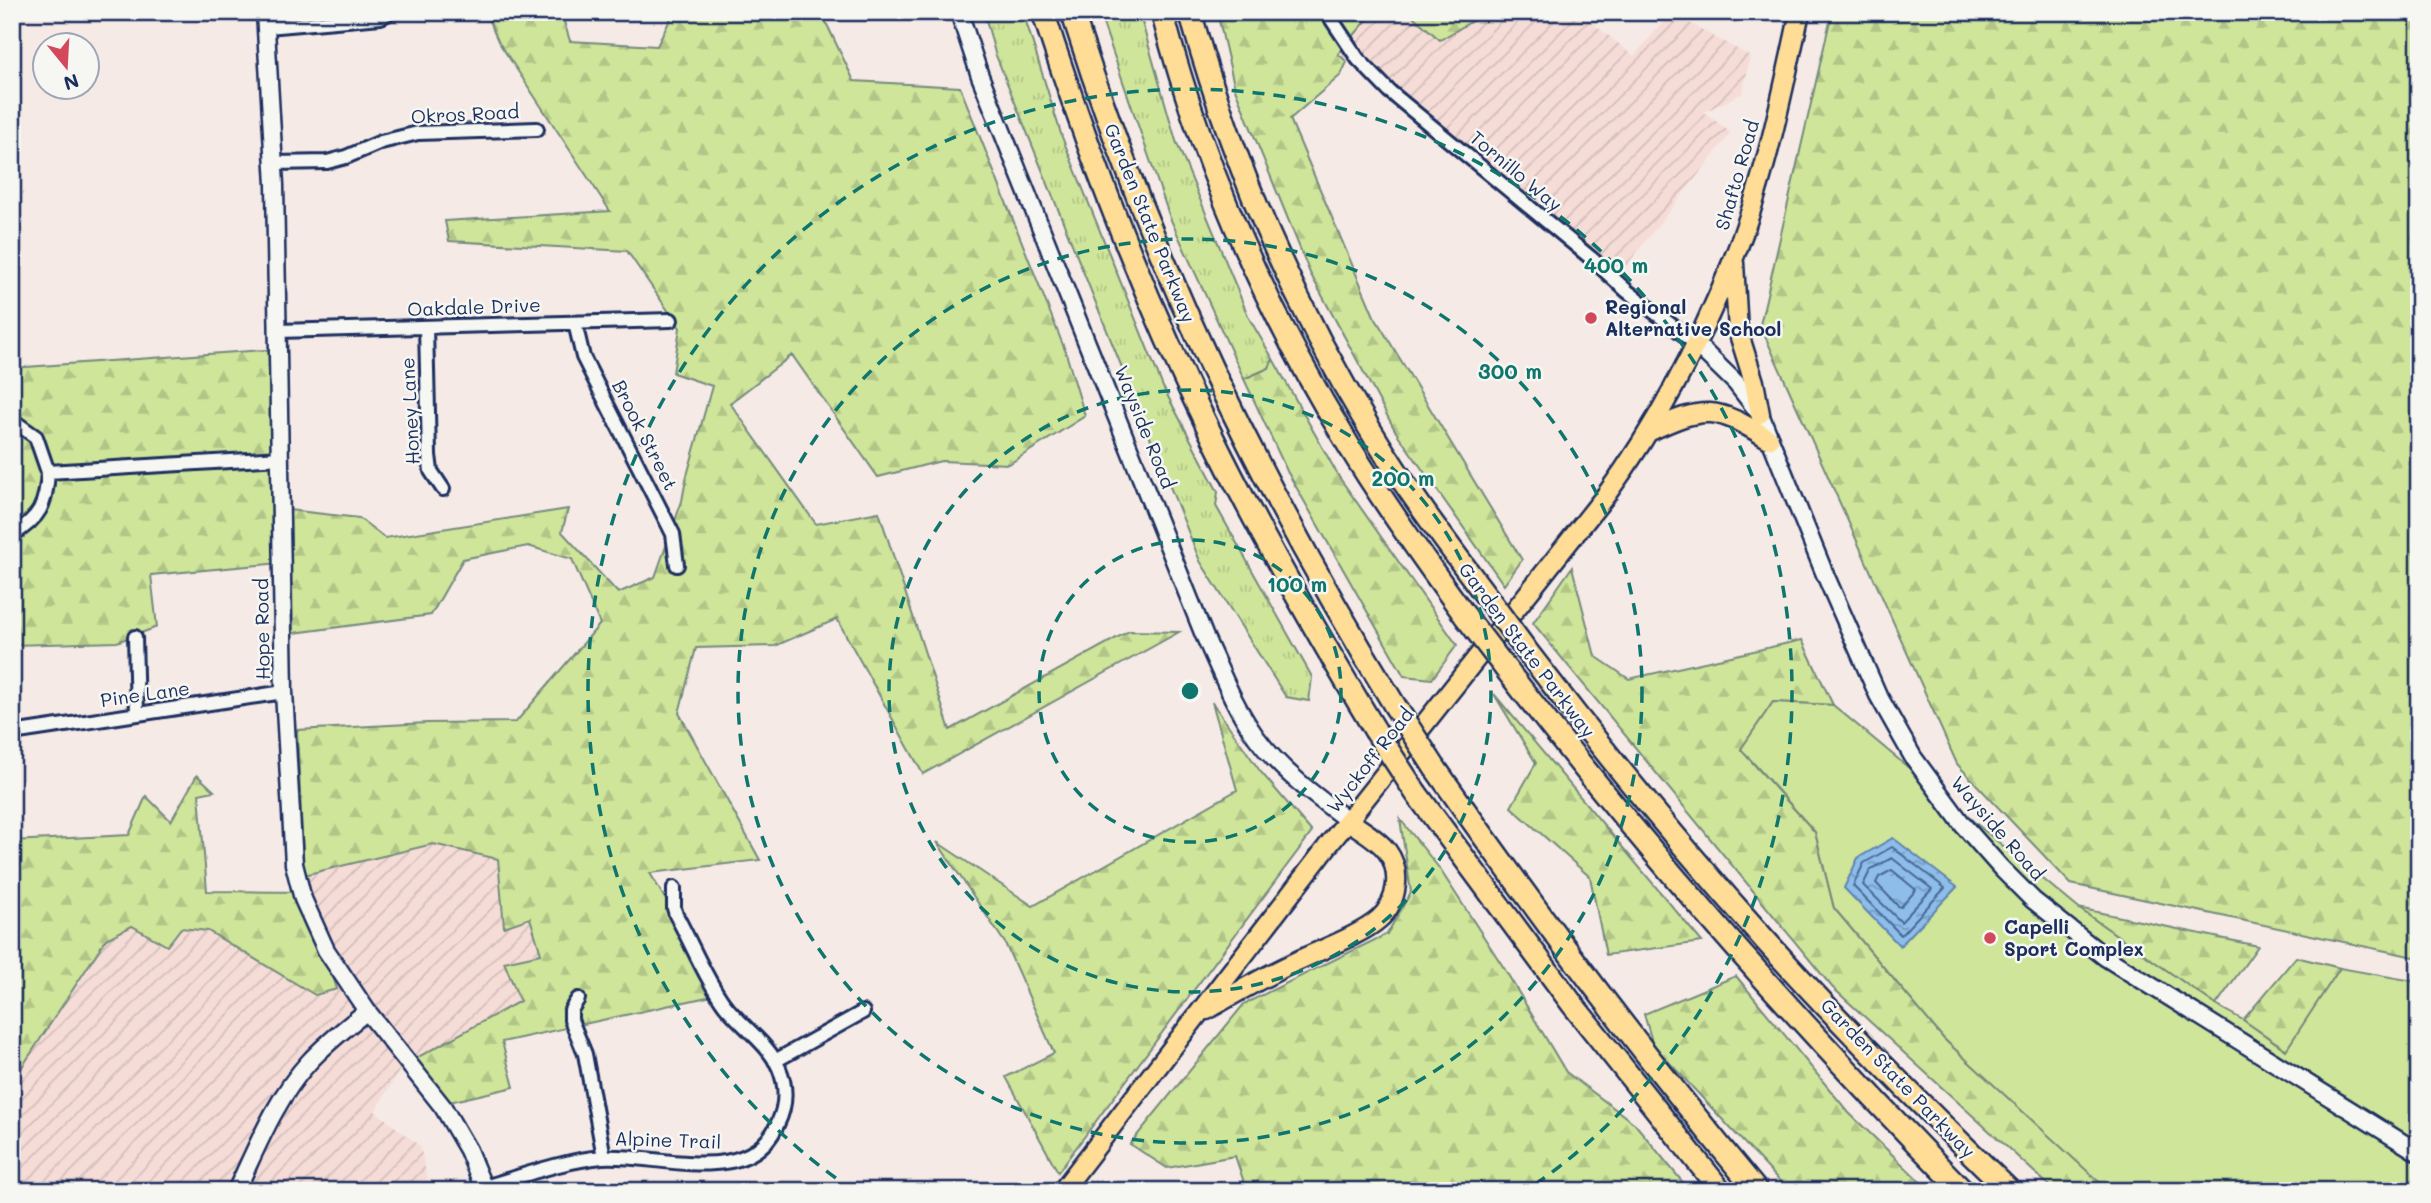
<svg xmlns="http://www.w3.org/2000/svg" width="2431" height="1203" font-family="Mali,sans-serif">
<defs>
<pattern id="industrial-furrows" width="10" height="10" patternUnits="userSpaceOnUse" patternTransform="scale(1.75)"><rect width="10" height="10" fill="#f6dcd7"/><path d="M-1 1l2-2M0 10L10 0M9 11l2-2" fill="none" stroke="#d2bdbb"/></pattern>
<pattern id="grass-tufts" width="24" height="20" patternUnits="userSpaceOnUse" patternTransform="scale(1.75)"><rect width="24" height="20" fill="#cfe59a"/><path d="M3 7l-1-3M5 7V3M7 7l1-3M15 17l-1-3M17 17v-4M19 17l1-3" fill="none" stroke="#b1c587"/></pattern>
<pattern id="forest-firs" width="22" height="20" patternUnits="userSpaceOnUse" patternTransform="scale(1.75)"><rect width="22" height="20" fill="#cfe59a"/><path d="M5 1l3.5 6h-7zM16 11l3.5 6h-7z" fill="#b1c587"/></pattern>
<pattern id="water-ripples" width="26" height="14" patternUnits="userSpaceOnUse" patternTransform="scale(1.75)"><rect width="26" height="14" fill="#8ebde9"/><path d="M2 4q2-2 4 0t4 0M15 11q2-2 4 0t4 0" fill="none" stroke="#739ac0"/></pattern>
</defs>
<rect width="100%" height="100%" fill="#f6eae6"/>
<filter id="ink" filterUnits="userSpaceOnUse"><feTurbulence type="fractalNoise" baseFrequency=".0143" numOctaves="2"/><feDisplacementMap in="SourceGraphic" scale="14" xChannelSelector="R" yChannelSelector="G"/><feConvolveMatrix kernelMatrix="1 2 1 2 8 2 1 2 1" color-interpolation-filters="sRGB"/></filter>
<g filter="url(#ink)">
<path fill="url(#industrial-furrows)" d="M1374,12H1408L1440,40L1487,12H1579L1634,56L1671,13L1750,56L1743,93L1704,112L1731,133L1615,280L1338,54Z
M433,844L498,859L504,927L530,918L541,954L520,1001L403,1065L375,1111L420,1146L429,1185L448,1191H12V1118L20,1070L106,939L132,926L167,946L181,928L208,931L315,995L304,875Z"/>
<path fill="url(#grass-tufts)" stroke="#758a7c" stroke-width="2" d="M984,12H1023L1062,137L1163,387L1218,492L1216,506L1312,677L1309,701L1286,697L1200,561L995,53Z
M1099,12H1139L1176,141L1249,318L1273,359L1269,368L1244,379L1170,218Z"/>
<path fill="url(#forest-firs)" stroke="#758a7c" stroke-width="2" d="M485,12H561L570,41L657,46L674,12H821L854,81L960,87L1065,350L1085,416L1009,464L941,461L878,477L792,355L730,403L816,524L879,512L950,730L1129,631L1179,632L923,774L837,619L775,646L696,648L679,713L760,860L650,873L721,994L502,1042L514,1087L441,1104L409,1062L520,1001L504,962L541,954L530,918L504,927L498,859L433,844L304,875L297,730L427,723L516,722L600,624L572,559L528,546L463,559L431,615L293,633L292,584L280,563L151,575L157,627L117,642L12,645V368L279,349L280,509L359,518L385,538L568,509L562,532L618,593L655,577L682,501L686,479L712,386L673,373L680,328L627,251L449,241L445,221L610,211L498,41Z
M1217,12H1374L1338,54L1347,62L1341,75L1290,119L1374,316L1522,560L1504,585L1396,432L1310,273L1235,89Z
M1408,12H1487L1440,40Z
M1832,12H2419V958L2071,884L1957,764L1760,325Z
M1273,359L1339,477L1457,645L1432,679L1404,676L1287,471L1244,379L1269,368Z
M1572,567L1595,656L1629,679L1802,640L1833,705L1773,702L1741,750L1815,832L1834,908L1944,1039L2112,1191H2055L1832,987L1533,623Z
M1494,694L1702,942L1606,955L1590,877L1511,807L1536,763Z
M1212,702L1260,771L1312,832L1058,1172L1006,1077L1054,1053L1005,943L937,842L1033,906L1237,790Z
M197,775L214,791L199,794L207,891L306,892L337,989L315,995L208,931L181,928L167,946L132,926L106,939L20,1070L12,1118V841L129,835L146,796L171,821Z
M1400,819L1439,868L1504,968L1566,1072L1635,1124L1690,1191H1247L1235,1156L1167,1168L1130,1144L1244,1004L1387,934L1411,892Z
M2078,908L2258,946L2216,1005Z
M2296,957L2340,968L2287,1050L2243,1020Z
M1736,976L1849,1113L1930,1191H1789L1653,1045L1644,1014Z"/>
<path fill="#cfe59a" stroke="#758a7c" stroke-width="2" d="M1773,702L1833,705L2078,908L2216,1005L2243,1020L2286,1050L2340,968L2419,982V1191H2112L2098,1181L1944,1039L1834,908L1815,832L1741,749Z"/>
<path fill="url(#water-ripples)" stroke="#6084b1" stroke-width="2" d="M1893,838L1957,887L1900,946L1844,888L1858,858Z"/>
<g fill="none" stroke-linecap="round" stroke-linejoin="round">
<path stroke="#496896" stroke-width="2" d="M1892,847L1945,888L1901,935L1853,886L1864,863Z
M1892,858L1932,889L1901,922L1863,885L1871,869Z
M1892,870L1916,890L1901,907L1898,906L1876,883L1879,877Z"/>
<defs>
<path id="street" d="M1331,12L1332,20L1358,59L1389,91L1591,258L1627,291L1696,344
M267,27L381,17L391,12
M274,163L327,162L346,157L381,142L418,133L537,129
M575,323L583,357L673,534L677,565
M426,327L429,455L431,471L443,489
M278,331L671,320
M12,420L36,437L48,472
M12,535C40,518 46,505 48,472L281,458
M135,637L137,714
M12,733L284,692
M578,999L571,1010V1020L585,1054L604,1157
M775,1061L863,1012
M484,1187C523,1176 561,1161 602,1157C656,1153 748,1189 777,1125C786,1107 787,1087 779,1068C768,1043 741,1026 724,1004C705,978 692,944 676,915L674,908V888"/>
<path id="secondary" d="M265,12L275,185L284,692L294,864L303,899L326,950L367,1011L443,1107L468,1150L485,1191
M959,12L980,76L1204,635C1220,670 1234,706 1256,737C1281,771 1315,796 1349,821
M1696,344L1736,383L1760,414L1824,572L1878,695L1913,757L1963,825L2001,868L2033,900L2105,957L2419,1153
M236,1191C257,1147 276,1098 309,1062C326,1043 347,1027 367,1011"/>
<path id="primary" d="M1734,263L1738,331L1754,382L1760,414
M1648,432C1706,405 1715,406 1769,439
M1207,1010C1237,992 1266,976 1297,961C1320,950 1361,935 1379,919C1398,902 1402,871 1387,851C1377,838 1361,830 1349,821
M1062,1191L1330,843L1606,495C1658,424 1700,342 1733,260C1765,181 1782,95 1800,12"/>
<path id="highway" d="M1043,12C1089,155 1143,295 1209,430C1259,533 1316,632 1375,730
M1072,12C1150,259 1260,486 1395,706
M1162,12C1202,164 1267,312 1349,446C1385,505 1425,561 1466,617
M1190,12C1231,159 1292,301 1371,431C1407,491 1449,546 1490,601
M1526,650C1602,750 1682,847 1765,940C1843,1027 1926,1110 2010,1191
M1509,673C1649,855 1802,1027 1963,1191
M1435,768C1537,913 1643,1055 1757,1191
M1416,793L1573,1005L1721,1191"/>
</defs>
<use href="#street" stroke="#1b2f5e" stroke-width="18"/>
<use href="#secondary" stroke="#1b2f5e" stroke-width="21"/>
<use href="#primary" stroke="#1b2f5e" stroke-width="23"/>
<use href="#highway" stroke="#1b2f5e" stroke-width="26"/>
<use href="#street" stroke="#f6f6f2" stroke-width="12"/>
<use href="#secondary" stroke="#f6f6f2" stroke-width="16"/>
<use href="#primary" stroke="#ffdd96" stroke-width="18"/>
<use href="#highway" stroke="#ffdd96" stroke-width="21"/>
<defs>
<path id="highway-bridge" d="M1490,601L1526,650
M1466,617L1509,673
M1395,706L1435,768
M1375,730L1416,793"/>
</defs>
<use href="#highway-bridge" stroke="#1b2f5e" stroke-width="26" stroke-linecap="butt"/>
<use href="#highway-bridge" stroke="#ffdd96" stroke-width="21"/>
</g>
</g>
<g fill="none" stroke="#0f766e" stroke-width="3.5" stroke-dasharray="12 9">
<circle cx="1190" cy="691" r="151"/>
<circle cx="1190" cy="691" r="301"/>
<circle cx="1190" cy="691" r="452"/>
<path d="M853 1190A602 602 0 1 1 1527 1190"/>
</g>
<g fill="#d1495b" stroke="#f6f6f2" stroke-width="2.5">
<circle cx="1591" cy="318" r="7"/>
<circle cx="1990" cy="938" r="7"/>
</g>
<g text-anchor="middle" stroke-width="5" stroke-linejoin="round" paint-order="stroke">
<g font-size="19" fill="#1b2f5e" stroke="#f6f6f2">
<text transform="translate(465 114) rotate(-3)" y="7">Okros Road</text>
<text transform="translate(1516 171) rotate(40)" y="7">Tornillo Way</text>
<text transform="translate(1737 175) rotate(-74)" y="7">Shafto Road</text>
<text transform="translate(1150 223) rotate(68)" y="7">Garden State Parkway</text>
<text transform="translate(474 307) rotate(-2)" y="7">Oakdale Drive</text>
<text transform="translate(410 411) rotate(-93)" y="7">Honey Lane</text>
<text transform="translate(1145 427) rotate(68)" y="7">Wayside Road</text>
<text transform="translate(645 435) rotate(63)" y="7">Brook Street</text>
<text transform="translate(262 629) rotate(-91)" y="7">Hope Road</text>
<text transform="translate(1527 650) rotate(53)" y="7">Garden State Parkway</text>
<text transform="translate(145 694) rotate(-8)" y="7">Pine Lane</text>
<text transform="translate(1370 760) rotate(-52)" y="7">Wyckoff Road</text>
<text transform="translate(1998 828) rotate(49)" y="7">Wayside Road</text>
<text transform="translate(1898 1078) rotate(46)" y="7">Garden State Parkway</text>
<text transform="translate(668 1140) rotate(2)" y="7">Alpine Trail</text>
</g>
<g font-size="19" font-weight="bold" fill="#1b2f5e" stroke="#f6f6f2" text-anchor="start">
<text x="1605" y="314">Regional<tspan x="1605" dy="22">Alternative School</tspan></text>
<text x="2004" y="934">Capelli<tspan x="2004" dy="22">Sport Complex</tspan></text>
</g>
</g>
<circle cx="1190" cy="691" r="10" fill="#0f766e" stroke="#f6f6f2" stroke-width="3.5"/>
<g font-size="21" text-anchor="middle" font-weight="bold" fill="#0f766e" stroke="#f6f6f2" stroke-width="5" stroke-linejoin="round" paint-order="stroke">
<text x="1616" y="273">400 m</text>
<text x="1510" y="379">300 m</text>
<text x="1403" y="486">200 m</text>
<text x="1297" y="592">100 m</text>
</g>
<rect width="2431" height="1203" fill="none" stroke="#f6f6f2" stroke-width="42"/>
<rect x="21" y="21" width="2389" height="1161" fill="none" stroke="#1b2f5e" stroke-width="2.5" filter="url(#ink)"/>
<g transform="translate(66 66) rotate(162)"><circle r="33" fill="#f6f6f2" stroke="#9ea6b7" stroke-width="2"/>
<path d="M0-5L12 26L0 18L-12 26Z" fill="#d1495b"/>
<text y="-10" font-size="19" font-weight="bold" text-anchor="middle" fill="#1b2f5e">N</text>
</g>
</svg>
